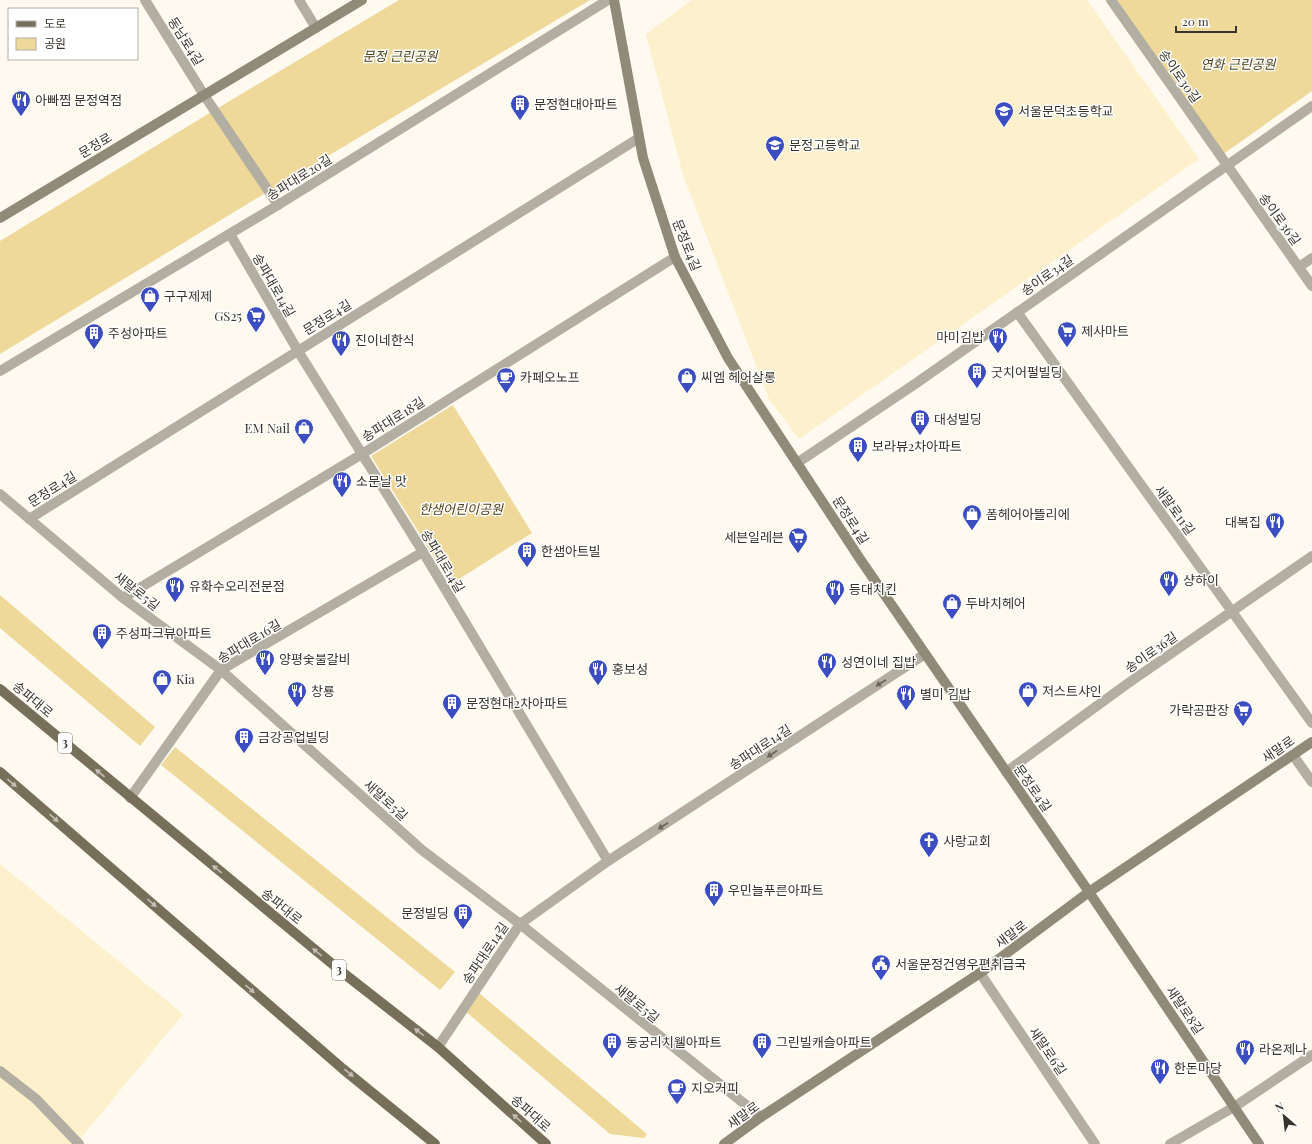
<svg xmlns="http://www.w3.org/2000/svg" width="1312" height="1144" font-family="'Playfair Display','Noto Sans KR',serif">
<rect width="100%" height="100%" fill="#fefaef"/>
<path fill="#fdf0cc" d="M692,0H1087L1199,159L799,439L769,399L683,175L646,34Z
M0,864L183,1014L76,1144H0Z"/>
<path fill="#eed89a" d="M399,0H590L259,197L0,354V241L208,114Z
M1117,0H1312V91L1222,155Z
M453,405L532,533L451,584L371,456Z
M0,595L155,727L140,746L0,628Z
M175,747L455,972L440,990L161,765Z
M479,993L647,1134L644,1138L610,1134L465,1011Z"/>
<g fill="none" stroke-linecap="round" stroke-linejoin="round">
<path stroke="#b2aea2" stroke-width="10" d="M145,0L204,95L278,205
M299,0L316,28
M1111,0L1312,286
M230,234L298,351L423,552L608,861
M1299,267L1312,258
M1017,312L1312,723
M0,371L278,205L608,0
M797,463L915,384L1312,106
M0,494L123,598L221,670L422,850L520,924L761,1117
M29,519L639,138
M123,598L362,454L675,257
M1293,755L1312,782
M1006,772L1127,684L1312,556
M130,798L221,670L423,552
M980,973L1095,1144
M438,1047L520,924L608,861L925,654
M0,1071L36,1099L79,1144
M1170,1144L1234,1107L1312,1055"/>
<path stroke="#908a78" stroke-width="10" d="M614,0L643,158L675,257L728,358L860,559L1089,892L1259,1144
M0,218L362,0
M724,1144L761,1117L980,973L1089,892L1312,742"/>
<path stroke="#776f5a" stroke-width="10" d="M0,689L342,972L438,1047L546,1144
M0,772L343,1069L435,1144"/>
</g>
<defs><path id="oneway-solid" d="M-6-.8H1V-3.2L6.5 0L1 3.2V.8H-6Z"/></defs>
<g fill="#686559">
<use href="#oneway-solid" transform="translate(881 683) rotate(147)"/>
<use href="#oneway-solid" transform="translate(772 754) rotate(147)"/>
<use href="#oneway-solid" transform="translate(663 826) rotate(147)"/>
</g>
<g fill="#c2beb5">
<use href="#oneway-solid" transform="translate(100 773) rotate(-140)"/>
<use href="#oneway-solid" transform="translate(12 783) rotate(40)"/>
<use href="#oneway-solid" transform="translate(54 818) rotate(41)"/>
<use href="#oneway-solid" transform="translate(217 869) rotate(-141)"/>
<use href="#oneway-solid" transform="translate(152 903) rotate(41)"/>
<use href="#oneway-solid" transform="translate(317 952) rotate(-141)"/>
<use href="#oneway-solid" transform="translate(250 989) rotate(41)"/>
<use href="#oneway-solid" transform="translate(419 1032) rotate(-142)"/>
<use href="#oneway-solid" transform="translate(349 1073) rotate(39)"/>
<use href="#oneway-solid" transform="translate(517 1118) rotate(-138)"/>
</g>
<defs>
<symbol id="restaurant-pin" viewBox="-11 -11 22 30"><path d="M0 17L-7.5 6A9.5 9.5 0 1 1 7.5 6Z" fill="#3b4dc0" stroke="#fff"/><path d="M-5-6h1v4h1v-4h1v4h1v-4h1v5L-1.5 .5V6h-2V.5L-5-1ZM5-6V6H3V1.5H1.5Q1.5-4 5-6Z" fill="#fff"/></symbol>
<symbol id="building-pin" viewBox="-11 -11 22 30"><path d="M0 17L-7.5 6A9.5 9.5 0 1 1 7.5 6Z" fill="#3b4dc0" stroke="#fff"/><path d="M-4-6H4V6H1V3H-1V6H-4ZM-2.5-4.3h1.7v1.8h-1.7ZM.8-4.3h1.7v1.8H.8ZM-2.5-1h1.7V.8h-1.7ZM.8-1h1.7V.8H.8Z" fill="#fff"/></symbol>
<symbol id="school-pin" viewBox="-11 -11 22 30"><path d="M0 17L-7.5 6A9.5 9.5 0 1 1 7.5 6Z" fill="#3b4dc0" stroke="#fff"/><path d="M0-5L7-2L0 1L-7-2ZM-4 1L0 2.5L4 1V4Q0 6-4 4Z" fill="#fff"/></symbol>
<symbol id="shop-pin" viewBox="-11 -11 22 30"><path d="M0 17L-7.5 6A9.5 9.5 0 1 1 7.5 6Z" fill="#3b4dc0" stroke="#fff"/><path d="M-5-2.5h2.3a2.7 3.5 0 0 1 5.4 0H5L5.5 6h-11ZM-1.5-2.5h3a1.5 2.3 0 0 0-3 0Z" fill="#fff"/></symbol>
<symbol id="supermarket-pin" viewBox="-11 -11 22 30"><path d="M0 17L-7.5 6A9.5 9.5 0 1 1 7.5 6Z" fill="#3b4dc0" stroke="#fff"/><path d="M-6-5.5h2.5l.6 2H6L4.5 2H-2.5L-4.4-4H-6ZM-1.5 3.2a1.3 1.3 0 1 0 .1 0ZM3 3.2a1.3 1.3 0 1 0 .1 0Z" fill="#fff"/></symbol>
<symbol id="cafe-pin" viewBox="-11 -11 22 30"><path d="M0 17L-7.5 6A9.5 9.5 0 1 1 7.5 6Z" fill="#3b4dc0" stroke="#fff"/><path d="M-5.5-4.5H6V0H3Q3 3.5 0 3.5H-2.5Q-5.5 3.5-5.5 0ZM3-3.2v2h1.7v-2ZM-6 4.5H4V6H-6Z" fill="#fff"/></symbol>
<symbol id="church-pin" viewBox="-11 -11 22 30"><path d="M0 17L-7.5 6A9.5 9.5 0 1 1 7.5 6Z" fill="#3b4dc0" stroke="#fff"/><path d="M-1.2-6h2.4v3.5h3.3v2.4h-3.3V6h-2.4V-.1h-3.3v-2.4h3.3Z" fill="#fff"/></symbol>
<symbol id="civic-pin" viewBox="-11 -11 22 30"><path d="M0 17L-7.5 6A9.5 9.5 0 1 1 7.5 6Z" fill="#3b4dc0" stroke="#fff"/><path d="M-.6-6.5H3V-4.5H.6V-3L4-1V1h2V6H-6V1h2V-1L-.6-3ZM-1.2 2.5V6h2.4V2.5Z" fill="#fff"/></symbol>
</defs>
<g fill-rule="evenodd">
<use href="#restaurant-pin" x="10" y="89" width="22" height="30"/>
<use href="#building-pin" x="509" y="93" width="22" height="30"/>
<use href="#school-pin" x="993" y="100" width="22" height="30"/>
<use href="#school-pin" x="764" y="134" width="22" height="30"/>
<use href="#shop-pin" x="139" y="285" width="22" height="30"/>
<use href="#supermarket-pin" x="245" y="305" width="22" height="30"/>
<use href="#supermarket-pin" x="1056" y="320" width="22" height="30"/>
<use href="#building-pin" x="83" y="322" width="22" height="30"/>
<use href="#restaurant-pin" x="987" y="326" width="22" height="30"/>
<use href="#restaurant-pin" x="330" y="329" width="22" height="30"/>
<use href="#building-pin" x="966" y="361" width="22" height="30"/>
<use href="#cafe-pin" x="495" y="366" width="22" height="30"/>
<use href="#shop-pin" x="676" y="366" width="22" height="30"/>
<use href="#building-pin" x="909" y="408" width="22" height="30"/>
<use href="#shop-pin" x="293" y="417" width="22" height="30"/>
<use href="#building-pin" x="847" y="435" width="22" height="30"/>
<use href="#restaurant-pin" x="331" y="470" width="22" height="30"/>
<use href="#shop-pin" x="961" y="503" width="22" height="30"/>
<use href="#restaurant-pin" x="1264" y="511" width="22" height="30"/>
<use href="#supermarket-pin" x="787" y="526" width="22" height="30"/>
<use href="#building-pin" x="516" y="540" width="22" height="30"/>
<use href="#restaurant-pin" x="1158" y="569" width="22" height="30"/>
<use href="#restaurant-pin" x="164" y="575" width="22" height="30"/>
<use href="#restaurant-pin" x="824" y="578" width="22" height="30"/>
<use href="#shop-pin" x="941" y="592" width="22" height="30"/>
<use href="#building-pin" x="91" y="622" width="22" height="30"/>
<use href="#restaurant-pin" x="254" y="648" width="22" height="30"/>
<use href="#restaurant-pin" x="816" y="651" width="22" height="30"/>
<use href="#restaurant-pin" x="587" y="658" width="22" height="30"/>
<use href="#shop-pin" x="151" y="668" width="22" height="30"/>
<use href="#restaurant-pin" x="286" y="680" width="22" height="30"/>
<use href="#shop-pin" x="1017" y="680" width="22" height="30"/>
<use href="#restaurant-pin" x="895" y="683" width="22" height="30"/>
<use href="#building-pin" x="441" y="692" width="22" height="30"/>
<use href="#supermarket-pin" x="1232" y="699" width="22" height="30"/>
<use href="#building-pin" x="233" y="726" width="22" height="30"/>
<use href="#church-pin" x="918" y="830" width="22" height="30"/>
<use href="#building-pin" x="703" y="879" width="22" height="30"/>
<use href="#building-pin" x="452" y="902" width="22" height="30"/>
<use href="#civic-pin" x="870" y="953" width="22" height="30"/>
<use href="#building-pin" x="601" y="1031" width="22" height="30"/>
<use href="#building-pin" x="751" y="1031" width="22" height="30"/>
<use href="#restaurant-pin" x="1234" y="1038" width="22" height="30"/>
<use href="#restaurant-pin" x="1149" y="1057" width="22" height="30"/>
<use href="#cafe-pin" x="666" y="1077" width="22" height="30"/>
</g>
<g text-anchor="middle" stroke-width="3" stroke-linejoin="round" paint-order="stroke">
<g fill="#fff" stroke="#737169" stroke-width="1">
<rect x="58" y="733" width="14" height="20" rx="3"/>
<rect x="332" y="960" width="14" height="20" rx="3"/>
</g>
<g font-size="12" font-weight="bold" fill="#373429">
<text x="65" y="747">3</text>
<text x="339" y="974">3</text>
</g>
<g font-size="13" fill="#373429" stroke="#fff">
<text transform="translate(186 41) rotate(58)" y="5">동남로4길</text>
<text transform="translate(1180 76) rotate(55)" y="5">송이로30길</text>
<text transform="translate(95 145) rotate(-31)" y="5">문정로</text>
<text transform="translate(299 177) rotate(-32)" y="5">송파대로20길</text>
<text transform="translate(1280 219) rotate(54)" y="5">송이로36길</text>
<text transform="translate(687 245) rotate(68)" y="5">문정로4길</text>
<text transform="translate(1047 275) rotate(-35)" y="5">송이로34길</text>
<text transform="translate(274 285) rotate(60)" y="5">송파대로14길</text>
<text transform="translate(327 317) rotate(-32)" y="5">문정로4길</text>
<text transform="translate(393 419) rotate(-32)" y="5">송파대로18길</text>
<text transform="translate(52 489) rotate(-32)" y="5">문정로4길</text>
<text transform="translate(1175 510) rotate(54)" y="5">새말로11길</text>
<text transform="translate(851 520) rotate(57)" y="5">문정로4길</text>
<text transform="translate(443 561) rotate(59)" y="5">송파대로14길</text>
<text transform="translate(137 591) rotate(38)" y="5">새말로5길</text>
<text transform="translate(249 641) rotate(-31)" y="5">송파대로16길</text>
<text transform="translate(1151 652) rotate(-35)" y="5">송이로36길</text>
<text transform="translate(33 699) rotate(40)" y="5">송파대로</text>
<text transform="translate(760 747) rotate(-33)" y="5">송파대로14길</text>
<text transform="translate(1278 749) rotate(-34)" y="5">새말로</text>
<text transform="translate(1033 788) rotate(55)" y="5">문정로4길</text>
<text transform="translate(386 800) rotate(42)" y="5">새말로5길</text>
<text transform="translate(282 906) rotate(39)" y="5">송파대로</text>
<text transform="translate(1011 934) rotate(-37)" y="5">새말로</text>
<text transform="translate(485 953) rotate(-56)" y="5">송파대로14길</text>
<text transform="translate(637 1003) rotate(39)" y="5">새말로5길</text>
<text transform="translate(1185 1010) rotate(56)" y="5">새말로8길</text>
<text transform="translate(1048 1051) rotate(56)" y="5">새말로6길</text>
<text transform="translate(531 1113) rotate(42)" y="5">송파대로</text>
<text transform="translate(743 1115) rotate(-36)" y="5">새말로</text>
</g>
<g font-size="13" font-style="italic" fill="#4e4119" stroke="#fff">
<text x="400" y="61">문정 근린공원</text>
<text x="1238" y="69">연화 근린공원</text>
<text x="461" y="514">한샘어린이공원</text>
</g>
<g font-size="13" fill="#373429" stroke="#fff" text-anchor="start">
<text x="35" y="105">아빠찜 문정역점</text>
<text x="534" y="109">문정현대아파트</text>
<text x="1018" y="116">서울문덕초등학교</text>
<text x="789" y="150">문정고등학교</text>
<text x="164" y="301">구구제제</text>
<text x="242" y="321" text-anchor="end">GS25</text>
<text x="1081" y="336">제사마트</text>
<text x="108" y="338">주성아파트</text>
<text x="984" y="342" text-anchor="end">마미김밥</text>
<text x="355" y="345">진이네한식</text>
<text x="991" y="377">굿치어펄빌딩</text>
<text x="520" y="382">카페오노프</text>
<text x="701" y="382">씨엠 헤어살롱</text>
<text x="934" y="424">대성빌딩</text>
<text x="290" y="433" text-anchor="end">EM Nail</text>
<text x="872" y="451">보라뷰2차아파트</text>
<text x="356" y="486">소문날 맛</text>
<text x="986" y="519">폼헤어아뜰리에</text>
<text x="1261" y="527" text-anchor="end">대복집</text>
<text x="784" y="542" text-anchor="end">세븐일레븐</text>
<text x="541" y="556">한샘아트빌</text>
<text x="1183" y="585">샹하이</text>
<text x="189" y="591">유화수오리전문점</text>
<text x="849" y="594">등대치킨</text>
<text x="966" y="608">두바치헤어</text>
<text x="116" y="638">주성파크뷰아파트</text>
<text x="279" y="664">양평숯불갈비</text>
<text x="841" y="667">성연이네 집밥</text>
<text x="612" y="674">홍보성</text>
<text x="176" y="684">Kia</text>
<text x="311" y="696">창룡</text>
<text x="1042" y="696">저스트샤인</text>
<text x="920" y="699">별미 김밥</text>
<text x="466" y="708">문정현대2차아파트</text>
<text x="1229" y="715" text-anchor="end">가락공판장</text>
<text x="258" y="742">금강공업빌딩</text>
<text x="943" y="846">사랑교회</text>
<text x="728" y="895">우민늘푸른아파트</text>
<text x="449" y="918" text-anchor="end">문정빌딩</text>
<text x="895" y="969">서울문정건영우편취급국</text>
<text x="626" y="1047">동궁리치웰아파트</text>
<text x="776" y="1047">그린빌캐슬아파트</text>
<text x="1259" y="1054">라온제나</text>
<text x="1174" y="1073">한돈마당</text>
<text x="691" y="1093">지오커피</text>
</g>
</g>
<rect x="8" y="8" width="130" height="52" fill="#ffffff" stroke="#afaea9"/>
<rect x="16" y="21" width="20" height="6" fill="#776f5a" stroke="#afaea9"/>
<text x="44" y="28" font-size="12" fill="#373429">도로</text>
<rect x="16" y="38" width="20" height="12" fill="#eed89a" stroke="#afaea9"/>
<text x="44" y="48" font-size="12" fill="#373429">공원</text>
<g transform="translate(1284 1116) rotate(332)" stroke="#ffffff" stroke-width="3" paint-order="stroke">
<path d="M0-3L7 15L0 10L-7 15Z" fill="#373429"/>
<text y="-6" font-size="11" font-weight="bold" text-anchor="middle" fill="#373429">N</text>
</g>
<path d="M1176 26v6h60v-6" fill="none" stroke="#373429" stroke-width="2"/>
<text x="1182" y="26" font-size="12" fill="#373429" stroke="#ffffff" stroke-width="3" paint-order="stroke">20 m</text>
</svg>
